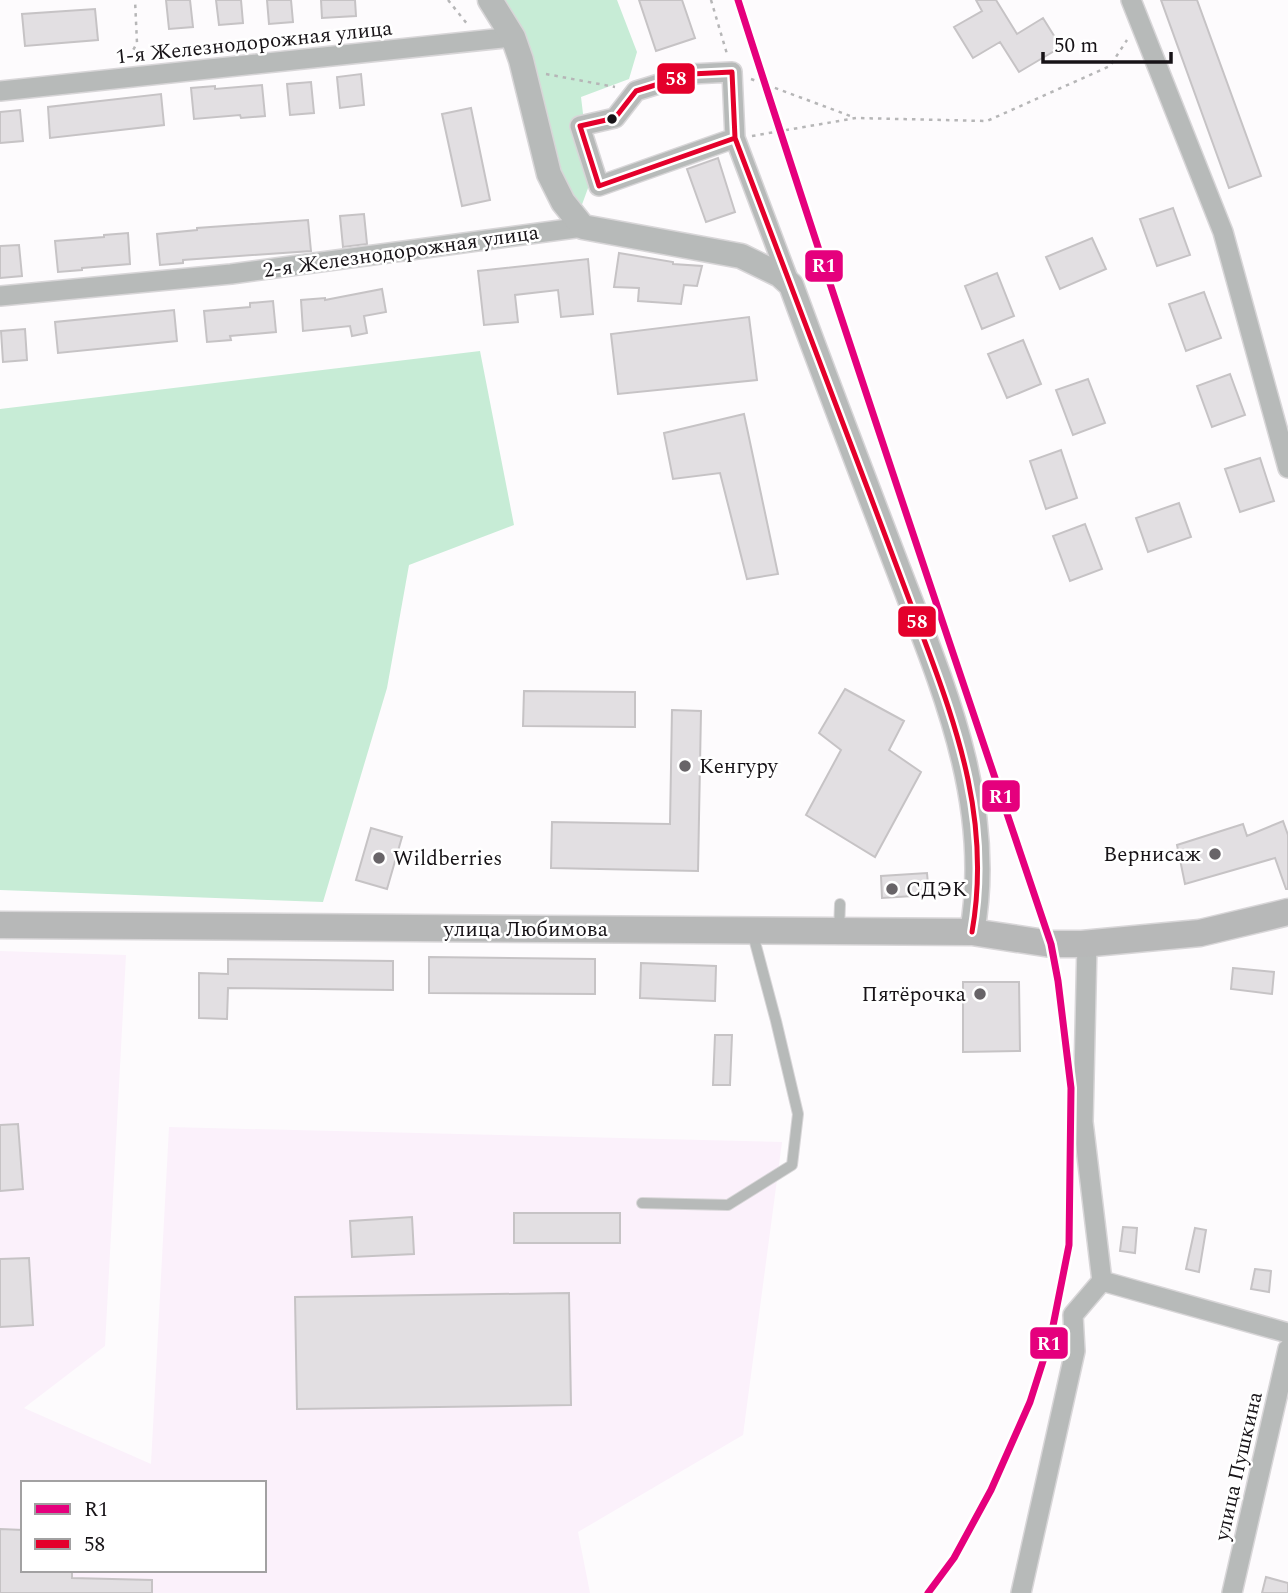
<svg xmlns="http://www.w3.org/2000/svg" width="1288" height="1593" font-family="Spectral,serif">
<rect width="100%" height="100%" fill="#fdfbfd"/>
<path fill="#fbf1fb" fill-rule="evenodd" d="M0,951L126,955L105,1346L24,1408L151,1464L169,1127L782,1142L743,1435L578,1532L590,1593H0ZM23,1483H264V1570H23Z"/>
<path fill="#c7ecd6" d="M501,0H617L637,52L629,79L581,97L591,180L580,210L550,149Z
M480,351L514,525L409,565L387,688L323,902L0,890V409Z"/>
<path fill="#e2dfe2" stroke="#c6c3c5" stroke-width="2" d="M166,0H190L193,27L169,29Z
M216,0H241L243,23L219,25Z
M267,0H291L293,22L269,24Z
M321,0H355L356,16L322,18Z
M639,0H682L695,38L656,51Z
M976,0H996L1017,34L1043,18L1061,47L1019,72L1000,42L973,58L954,27L982,11Z
M1161,0H1197L1261,176L1229,188Z
M95,9L98,40L25,46L22,14Z
M361,74L364,105L340,108L337,77Z
M311,82L314,113L290,115L287,84Z
M262,85L265,116L241,118L240,115L194,119L191,88L215,86V89Z
M161,94L164,125L50,138L48,107Z
M471,108L490,200L462,206L442,114Z
M20,110L23,141L0,143V112Z
M718,158L735,212L706,222L687,169Z
M1173,208L1190,255L1157,266L1140,219Z
M364,214L367,244L343,247L340,216Z
M308,220L311,251L183,260V263L160,265L157,234L197,230V228Z
M128,233L130,264L82,268V270L58,272L55,241L104,237V235Z
M1092,238L1106,269L1060,289L1046,257Z
M19,245L22,276L0,278V246Z
M619,253L673,262V264L702,266L697,286L684,285L681,304L638,301L639,288L614,287Z
M588,259L593,314L561,317L558,290L515,295L518,322L484,325L478,271Z
M997,273L1014,316L982,329L965,286Z
M382,289L386,312L364,316L367,333L352,336L350,326L303,331L301,300L325,298V300Z
M1204,292L1221,338L1186,351L1169,304Z
M273,301L276,332L230,336L231,340L207,342L204,311L250,307V303Z
M174,310L177,341L58,353L55,322Z
M749,317L757,380L618,394L611,334Z
M25,329L27,360L3,362L1,331Z
M1023,340L1041,384L1007,398L988,354Z
M1230,374L1245,415L1212,427L1197,386Z
M1088,379L1105,423L1073,435L1056,390Z
M744,414L778,574L747,579L720,473L673,479L664,433Z
M1061,450L1077,498L1046,509L1030,461Z
M1260,458L1274,501L1240,512L1225,469Z
M1179,503L1191,537L1148,552L1136,518Z
M1085,524L1102,569L1070,581L1053,536Z
M845,689L904,721L889,750L921,772L875,857L806,815L841,750L819,733Z
M524,691L635,692V727L523,726Z
M672,710L701,711L698,871L551,868L552,822L670,824Z
M1283,821L1288,835V889H1286L1275,858L1185,884L1177,845L1243,824L1247,836Z
M371,828L402,837L387,889L356,880Z
M927,873L929,895L882,898L881,876Z
M429,957L595,959V994L429,993Z
M228,959L393,961V990L228,988L227,1019L199,1018V973L228,974Z
M641,963L716,966L715,1001L640,998Z
M1233,968L1274,972L1272,994L1231,989Z
M963,982H1019L1020,1051L963,1052Z
M715,1035H732L730,1085H713Z
M18,1124L23,1189L0,1191V1125Z
M514,1213H620V1243H514Z
M412,1217L414,1254L352,1257L350,1221Z
M1123,1227L1137,1228L1135,1253L1120,1251Z
M1195,1228L1206,1230L1199,1272L1186,1269Z
M29,1258L33,1325L0,1327V1259Z
M1255,1269L1271,1271L1269,1292L1251,1289Z
M569,1293L571,1405L297,1409L295,1297Z
M0,1529L23,1530V1570H72V1578L152,1580V1593H0Z
M1266,1577L1288,1583V1593H1262Z"/>
<g fill="none" stroke-linecap="round" stroke-linejoin="round">
<defs>
<path id="service" d="M839,931L840,904
M642,1203L728,1205L792,1165L798,1114L776,1021L752,931"/>
<path id="minor" d="M1131,0L1223,232L1288,468
M0,91L513,37
M735,138L599,186L580,126L615,118L636,91L691,74L732,72L735,138L790,284
M0,296L231,274L583,227
M1087,943L1083,1122L1102,1281
M1102,1281L1288,1333
M1021,1593L1075,1351L1073,1315L1102,1281
M1232,1593L1288,1349"/>
<path id="tertiary" d="M490,0L513,37L521,60L549,174L563,202L583,227L741,256L780,275L791,285C824,375 858,464 892,553C938,675 996,799 972,932"/>
<path id="secondary" d="M0,925L972,932L1051,944H1082L1200,933L1288,912"/>
</defs>
<use href="#service" stroke="#d8d6d8" stroke-width="12"/>
<use href="#minor" stroke="#d8d6d8" stroke-width="22"/>
<use href="#tertiary" stroke="#d8d6d8" stroke-width="27"/>
<use href="#secondary" stroke="#d8d6d8" stroke-width="29"/>
<path stroke="#b6b6b7" stroke-width="2.5" stroke-dasharray="3.5 5" stroke-linecap="butt" d="M448,0L468,25
M711,0L727,54
M133,57L131,54L137,43L135,0
M546,74L615,87
M751,79L853,117
M752,136L856,118L987,121L1110,66L1127,40"/>
<use href="#service" stroke="#b7bab9" stroke-width="10"/>
<use href="#minor" stroke="#b7bab9" stroke-width="19"/>
<use href="#tertiary" stroke="#b7bab9" stroke-width="24"/>
<use href="#secondary" stroke="#b7b8b8" stroke-width="26"/>
<defs>
<path id="bus-1" d="M735,138L599,186L580,126L615,118L636,91L691,74L732,72L735,138C780,257 825,376 870,495C887,541 904,587 922,634C959,732 991,825 972,932"/>
</defs>
<use href="#bus-1" stroke="#fff" stroke-width="10"/>
<use href="#bus-1" stroke="#e4002b" stroke-width="5"/>
<defs>
<path id="rail-1" d="M738,0C839,316 945,630 1051,944L1058,981L1071,1088L1069,1245L1051,1336L1030,1402L991,1490L954,1558L928,1593"/>
</defs>
<use href="#rail-1" stroke="#fff" stroke-width="12"/>
<use href="#rail-1" stroke="#e5007d" stroke-width="7"/>
</g>
<circle fill="#171317" stroke="#fff" stroke-width="2.5" cx="612" cy="119" r="6"/>
<g fill="#686468" stroke="#fff" stroke-width="2.5">
<circle cx="685" cy="766" r="7"/>
<circle cx="1215" cy="854" r="7"/>
<circle cx="379" cy="858" r="7"/>
<circle cx="892" cy="889" r="7"/>
<circle cx="980" cy="994" r="7"/>
</g>
<g text-anchor="middle" stroke-width="5" stroke-linejoin="round" paint-order="stroke">
<g font-size="21" fill="#171317" stroke="#fff">
<text transform="translate(254 42) rotate(-6)" y="7">1-я Железнодорожная улица</text>
<text transform="translate(401 251) rotate(-8)" y="7">2-я Железнодорожная улица</text>
<text x="526" y="936">улица Любимова</text>
<text transform="translate(1238 1466) rotate(-77)" y="7">улица Пушкина</text>
</g>
<g font-size="21" fill="#171317" stroke="#fff" text-anchor="start">
<text x="699" y="773">Кенгуру</text>
<text x="1201" y="861" text-anchor="end">Вернисаж</text>
<text x="393" y="865">Wildberries</text>
<text x="906" y="896">СДЭК</text>
<text x="966" y="1001" text-anchor="end">Пятёрочка</text>
</g>
</g>
<g stroke="#fff" stroke-width="2.5">
<rect x="656" y="62" width="40" height="33" rx="7" fill="#e4002b"/>
<rect x="804" y="249" width="40" height="34" rx="7" fill="#e5007d"/>
<rect x="897" y="605" width="40" height="33" rx="7" fill="#e4002b"/>
<rect x="981" y="779" width="40" height="34" rx="7" fill="#e5007d"/>
<rect x="1029" y="1326" width="40" height="34" rx="7" fill="#e5007d"/>
</g>
<g font-size="19" text-anchor="middle" font-weight="bold" fill="#fff">
<text x="676" y="85">58</text>
<text x="824" y="272">R1</text>
<text x="917" y="628">58</text>
<text x="1001" y="803">R1</text>
<text x="1049" y="1350">R1</text>
</g>
<rect x="21" y="1481" width="245" height="91" fill="#ffffff" stroke="#a2a1a2" stroke-width="2"/>
<rect x="35" y="1504" width="35" height="10" fill="#e5007d" stroke="#a2a1a2" stroke-width="2"/>
<text x="84" y="1516" font-size="21" fill="#171317">R1</text>
<rect x="35" y="1539" width="35" height="10" fill="#e4002b" stroke="#a2a1a2" stroke-width="2"/>
<text x="84" y="1551" font-size="21" fill="#171317">58</text>
<path d="M1043 52v10h128v-10" fill="none" stroke="#171317" stroke-width="3.5"/>
<text x="1054" y="52" font-size="21" fill="#171317" stroke="#ffffff" stroke-width="5" paint-order="stroke">50 m</text>
</svg>
